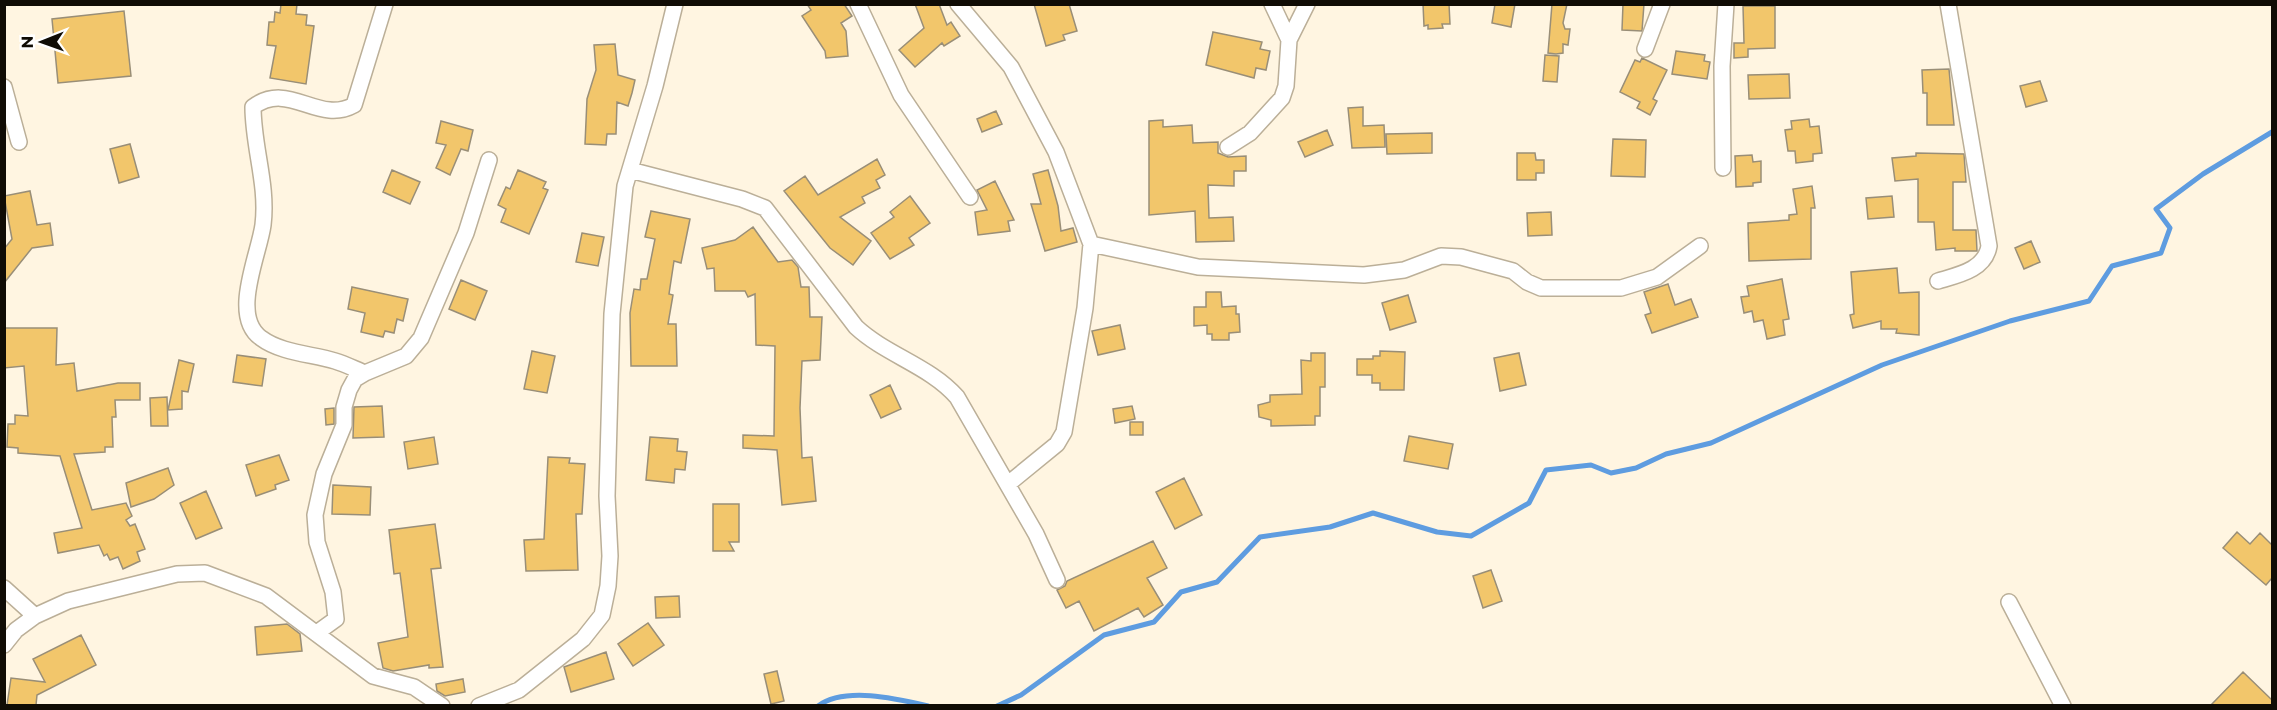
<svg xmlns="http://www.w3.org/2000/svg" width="2277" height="710" font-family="Montserrat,sans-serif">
<rect width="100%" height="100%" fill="#fff5e1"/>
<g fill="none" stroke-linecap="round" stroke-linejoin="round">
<path stroke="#5e9ce0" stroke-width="5" d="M818,706C845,686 898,699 928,706
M997,706L1021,695L1104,635L1154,622L1181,592L1217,582L1260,537L1330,527L1373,513L1437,532L1471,536L1529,503L1546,470L1591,465L1611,473L1636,468L1666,454L1711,443L1882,365L2010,321L2089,301L2112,266L2161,253L2170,228L2156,209L2203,174L2272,132"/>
</g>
<path fill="#f2c66b" stroke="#998e77" stroke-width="1.5" d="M281,4H297L296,14L307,15L306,25L314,26L306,84L270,78L276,46L267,45L269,22H274L275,12L280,13Z
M807,4H844L852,16L841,23L846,31L848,56L826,58L825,51L802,16L811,10Z
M915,4H939L947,25L951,22L960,36L944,46L942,43L915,67L899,50L924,28Z
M1034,4H1069L1077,31L1063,35L1065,40L1046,46Z
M1423,4H1449L1450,24H1442L1443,28L1428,29V25L1424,26Z
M1495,4H1515L1511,27L1492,23Z
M1552,4H1567L1563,23L1565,29H1570L1568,45L1563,44V53L1556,54L1548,53Z
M1623,4H1644L1642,31L1622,30Z
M1743,6H1775V48L1748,49V57L1734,58V43H1744Z
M124,11L131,76L58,83L52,19Z
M1213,32L1262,42L1260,49L1270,51L1266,70L1256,68L1254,78L1206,65Z
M615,44L618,75L635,80L632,93L628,106L617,102L616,134H607L606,145L585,144L587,99L596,70L594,45Z
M1676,51L1705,55L1704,61L1710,62L1707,79L1672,74Z
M1545,55L1559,56L1557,82L1543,81Z
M1642,58L1667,70L1653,99L1657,101L1650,115L1637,108L1640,102L1620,92L1635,60L1640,62Z
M1949,69L1954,125H1927V93H1923L1922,70Z
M1789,74L1790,98L1749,99L1748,75Z
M2040,81L2047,101L2026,107L2020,86Z
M1363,107V126L1384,125L1385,147L1352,148L1348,108Z
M996,111L1002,124L982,132L977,119Z
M1809,119L1810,127L1819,126L1822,153L1813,154V161L1796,163L1795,151H1788L1785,130L1792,129L1791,121Z
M1163,120V127L1192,125L1193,143L1218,142V153L1228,157L1246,156V171H1234V186L1208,185L1209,218L1233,217L1234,241L1196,242L1195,211L1149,215V121Z
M441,121L473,130L468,151L461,149L450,175L436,168L446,145L436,143Z
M1327,130L1333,145L1305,157L1298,142Z
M1432,133V153L1387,154L1386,134Z
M1613,139L1646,140L1645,177L1611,176Z
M130,144L139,177L119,183L110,149Z
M1517,153H1535L1536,160H1544V173H1536V180H1517Z
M1916,153L1964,154L1966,182H1953V230H1976L1977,251H1955V248L1936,250L1934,222H1918V179L1895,181L1892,158L1916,156Z
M1752,155L1753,162L1761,161V182L1753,183V186L1736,187L1735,156Z
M877,159L885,175L876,180L880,188L862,197L865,203L840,217L871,241L853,265L830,248L784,191L805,176L818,195Z
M392,170L420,182L410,204L383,192Z
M518,170L546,182L543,188L548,190L529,234L501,222L506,209L498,205L506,187L510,189Z
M1048,170L1058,206L1061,231L1073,228L1077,242L1045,251L1031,204H1041L1033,174Z
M995,181L1014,220L1008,221L1010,231L978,235L975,212L987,210L977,190Z
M1812,186L1815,208H1811V259L1749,261L1748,223L1789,220V215L1797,214L1793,189Z
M30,191L37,225L50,223L53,245L32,248L4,283V249L12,239L4,196Z
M910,196L930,223L909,238L914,245L890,259L871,233L894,217L890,212Z
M1892,196L1894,217L1868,219L1866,198Z
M651,211L690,219L681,263L674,261L669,294L673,295L668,324H676L677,366H631L630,313L634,289L640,290L641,279H647L655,239L645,237Z
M1551,212L1552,235L1528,236L1527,213Z
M753,227L778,262L792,260L798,267L801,287H809L810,317H822L820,360L802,361L800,408L802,458L812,457L816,501L782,505L777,450L743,448V435L774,436L775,346L756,345L755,294L748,297L745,291H715L714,268L707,269L702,248L735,240Z
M582,233L604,237L598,266L576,262Z
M2031,241L2040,262L2024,269L2015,248Z
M1897,268L1899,293L1919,292V335L1896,333L1897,329H1881V321L1853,328L1850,315L1854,314L1851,272Z
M1782,279L1789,319L1783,320L1785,335L1767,339L1763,320L1754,322L1752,311L1744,313L1741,297L1749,296L1747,286Z
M461,280L487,291L475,320L449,309Z
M1668,284L1675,305L1691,299L1698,317L1652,333L1645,315L1651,313L1644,292Z
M352,287L408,299L403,321L397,319L394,333L385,331L383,337L361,332L365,313L348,309Z
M1206,292H1221L1222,307L1236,306V314H1239L1240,332L1229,333V340H1212V334H1207V325L1194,326V307H1206Z
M1408,295L1416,322L1390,330L1382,303Z
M1120,325L1125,349L1098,355L1092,331Z
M4,328H57L56,365L74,363L77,391L118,383H140V400H115L116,417H112L113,447H105V452L74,454L92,510L126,503L132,516L126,520L130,526L135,524L145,549L137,552L140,561L123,569L118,557L110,560L107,554L104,556L99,545L58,553L54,533L82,528L60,456L18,453V448L7,447L8,424H15V415L28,416L24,366L4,368Z
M532,351L555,356L547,393L524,389Z
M1380,351L1405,352L1404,390H1380V383H1372V375H1357V359H1373V356H1380Z
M1311,353H1325V387H1320V416H1315V425L1271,426V420L1259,417L1258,405L1270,402V395L1302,394L1301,360L1311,361Z
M1519,353L1526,385L1500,391L1494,358Z
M237,355L266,359L262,386L233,382Z
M179,360L194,364L188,392L182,391V409L168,410Z
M890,385L901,409L881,418L870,395Z
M167,397L168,426H151L150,398Z
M382,406L384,437L353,438L354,407Z
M1132,406L1135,419L1115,423L1113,409Z
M334,408V424L326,425L325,409Z
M1130,422H1143V435H1130Z
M1409,436L1453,444L1448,469L1404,461Z
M434,437L438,464L408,469L404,442Z
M650,437L678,439L677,451L687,452L685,470L675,469L674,483L646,480Z
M279,455L289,480L275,485L276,489L256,496L246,465Z
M548,457L570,458L569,463L585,464L582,514H576L578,570L526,571L524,540L544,539Z
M168,468L174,485L154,499L131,507L126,483Z
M1184,478L1202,515L1175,529L1156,492Z
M333,485L371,487L370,515L332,514Z
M206,491L222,528L196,539L180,503Z
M713,504H739V542H729L734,551H713Z
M435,524L441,568L431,569L443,667L429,668V665L393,671L383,668L378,643L408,637L400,573L394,574L389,530Z
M2237,532L2250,544L2260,533L2272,545V578L2266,585L2223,548Z
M1153,541L1167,568L1147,578L1163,605L1144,617L1138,608L1094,631L1079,601L1066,608L1057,590L1065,586L1067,581Z
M1491,570L1502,601L1483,608L1473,576Z
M679,596L680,617L656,618L655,597Z
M648,623L664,645L633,666L618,644Z
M287,624L300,634L302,651L257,655L255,627Z
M81,635L96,665L37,695L36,705H7L11,678L45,682L33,659Z
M606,652L614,679L571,692L564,667Z
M777,671L784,701L771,704L764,674Z
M2243,672L2272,700V705H2211Z
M463,679L465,692L445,696L437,691L436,684Z"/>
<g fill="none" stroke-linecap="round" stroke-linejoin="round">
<defs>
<path id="street" d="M858,4L901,95L970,197
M958,4L1011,67L1056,152L1091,244L1085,308L1064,432L1057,444L1008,484
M1272,4L1289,40
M1645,49L1662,4
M4,87L19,142
M1228,147L1250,133L1282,98L1286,86L1289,40L1307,4
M1723,168L1722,66L1726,4
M630,170L742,199L765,208L856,327C886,355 930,366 957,397L1036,534L1057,580
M1091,244L1198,267L1364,275L1404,270L1441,256L1461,257L1513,271L1527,282L1541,288H1621L1657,277L1700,246
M1938,281C1958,275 1985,270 1989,246L1948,4
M365,373C355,369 345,364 335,361C312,354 281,353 261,338C230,316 259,255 263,225C268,185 253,147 253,107C289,80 318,125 354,105L385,4
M4,588L35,616
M2009,602L2063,706
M318,632L336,619L333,592L317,542L315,515L324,474L344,425V407L349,390L355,379L365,373L406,356L421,338L466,233L489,160
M4,645L16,630L35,616L68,601L177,574L205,573L266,596L373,676L414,687L442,706
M479,706L519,690L583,639L602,615L608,586L610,556L607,496L612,314L625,186L655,86L675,4"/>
</defs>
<use href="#street" stroke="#bbaf98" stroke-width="18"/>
<use href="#street" stroke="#fff" stroke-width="15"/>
</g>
<rect width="2277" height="710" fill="none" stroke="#100c05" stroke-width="12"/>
<g transform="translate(42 42) rotate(269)" stroke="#ffffff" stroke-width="4.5" paint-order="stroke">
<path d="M0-4.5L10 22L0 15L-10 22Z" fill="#100c05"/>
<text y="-9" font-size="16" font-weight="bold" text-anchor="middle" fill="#100c05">N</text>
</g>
</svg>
